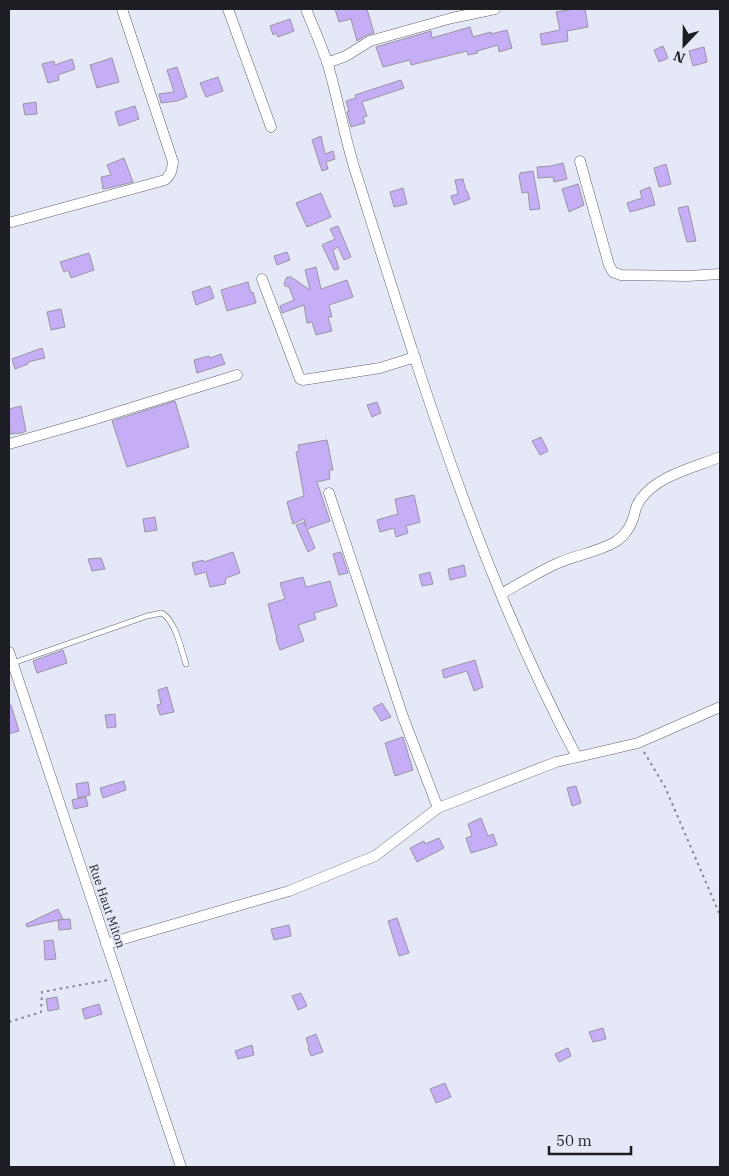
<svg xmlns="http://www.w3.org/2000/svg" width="729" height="1176" font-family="'IBM Plex Serif',serif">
<rect width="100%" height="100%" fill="#e5e8f6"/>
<path fill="#c5aef6" stroke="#9995a3" d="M335,9H367L374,33L367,35L357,41L351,19L339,22Z
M574,9H585L588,27L567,31L568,41L542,45L540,34L560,30L556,12Z
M290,19L294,31L278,37L276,33L273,35L270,26Z
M470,27L473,37L491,32V34L507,30L512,48L499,52L498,45L477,51L478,53L468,55L467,51L411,65L410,60L383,67L376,47L431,31L432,38Z
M663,46L668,58L659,62L654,50Z
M704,47L707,62L693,66L689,51Z
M112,58L119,82L97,88L90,65Z
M72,59L75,69L58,75L59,80L48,83L42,64L54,61L55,65Z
M177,67L187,97L177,101L161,103L159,94L174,92L167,70Z
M218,77L223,91L206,97L200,83Z
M401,80L404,88L362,102L367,116L363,117L365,123L351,127L347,112L349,111L346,101L356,98L355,95Z
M36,102L37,114L25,115L23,104Z
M135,106L139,119L119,126L115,112Z
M321,136L325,154L333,151L335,159L326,162L328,169L322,171L312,140Z
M124,158L133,182L109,188L103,189L101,177L111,175L107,165Z
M563,163L567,179L554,182L553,177L538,178L537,167L551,166Z
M666,164L671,184L659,187L654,168Z
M533,171L540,209L530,210L528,192L522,193L519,176L520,175V173Z
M463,179L466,191H467L470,199L454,205L451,196L458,194L455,180Z
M578,184L584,205L569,212L562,189Z
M650,187L655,205L630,212L627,203L642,198L640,191Z
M403,188L407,204L394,207L390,192Z
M321,193L331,217L307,227L296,203Z
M688,206L696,241L687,242L678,208Z
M338,226L351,257L344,260L338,247L333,250L339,269L334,270L322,245L335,239L330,229Z
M287,252L290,260L277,265L274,256Z
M89,253L94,270L71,278L68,270L64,272L60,262Z
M316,267L321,289L347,280L353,297L329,305L332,317H328L332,331L316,335L312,322L307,323L304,305L282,313L280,306L294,300L289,287L285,286L284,283L287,277H291L310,290L305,270Z
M248,282L251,293L253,292L256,303L227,311L221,290Z
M210,286L214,298L196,305L192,292Z
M61,309L65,327L51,330L47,312Z
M42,348L45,358L28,362V364L15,369L12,359Z
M221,354L225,364L197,373L194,360L209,356L210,358Z
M175,401L189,447L127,467L112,421Z
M377,402L381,413L372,417L367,405Z
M21,406L26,431L22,433L10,434L9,409Z
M541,437L548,451L540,455L532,441Z
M327,440L333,470H329L330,479L317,482L330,521L307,529L315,548L308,552L296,525L304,522L306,527L304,519L293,524L287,502L304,496L296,452L299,451L298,445Z
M414,495L420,522L406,526L408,533L396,537L394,528L380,532L377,520L398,514L395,499Z
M155,517L157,530L145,532L143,519Z
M233,552L240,573L226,578L225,584L210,587L206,572L195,575L192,563L203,560L204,562Z
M341,552L348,573L339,575L333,554Z
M101,558L105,569L92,571L88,559Z
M464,565L466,576L450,580L448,569Z
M430,572L433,584L422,586L419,575Z
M303,577L306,587L330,581L337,606L314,613L316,619L298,625L304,641L280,650L276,639H277L268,604L285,599L280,583Z
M63,650L67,663L37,673L33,661Z
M475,660L483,687L474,691L467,671L444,678L442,670Z
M167,687L174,712L160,715L157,705L161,704L158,690Z
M382,703L391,717L381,721L373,708Z
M9,705H11L19,731L9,734Z
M115,714L116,727L107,728L105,715Z
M403,737L413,770L395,776L385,743Z
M124,781L126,790L103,798L100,788Z
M88,782L90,795L78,798L76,784Z
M576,786L581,803L572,806L567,788Z
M86,797L88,806L74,809L72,800Z
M481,818L488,836L493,834L497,845L471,853L466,838L472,836L468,824Z
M439,838L444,848L417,862L410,848L424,841L425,844Z
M58,909L63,919L58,920L70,919L71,929L59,930L58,920L27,927L26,924Z
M397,918L409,953L399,956L388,921Z
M289,925L291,936L274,940L271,929Z
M53,940L56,959L45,960L44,941Z
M301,993L307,1006L298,1010L292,996Z
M57,997L59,1009L48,1011L46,999Z
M99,1004L102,1014L85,1019L82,1009Z
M603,1028L606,1039L593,1042L589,1032Z
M316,1034L323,1052L311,1056L308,1048H309L306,1038Z
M252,1045L254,1055L238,1059L235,1051Z
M568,1048L571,1056L559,1062L555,1054Z
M445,1083L451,1097L436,1103L430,1089Z"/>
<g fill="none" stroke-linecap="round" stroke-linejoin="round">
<defs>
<path id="service" d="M13,663L147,616L162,613C176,622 181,649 186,664"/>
<path id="minor" d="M228,9L271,127
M306,9C313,27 322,46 328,65C338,99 344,135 355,170C418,369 478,571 577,757
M327,63L346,56L370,41L452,18L495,9
M580,161L609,265L613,272L621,275L687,276L720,274
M12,222L165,180C171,175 172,170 173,162L122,9
M262,279L300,379L303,380L380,368L415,357
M9,444L89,421L237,375
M329,493L403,717L438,808
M501,594C519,584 538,572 558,563C576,555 598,552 615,542C622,538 630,528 632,521C636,513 634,508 640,500C658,475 693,468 720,457
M9,652L181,1167
M106,944L289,891L375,856L438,808L556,762L638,743L720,707"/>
</defs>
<use href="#service" stroke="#626470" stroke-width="6"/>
<use href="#minor" stroke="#626470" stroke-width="11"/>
<path stroke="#83858f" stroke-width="2" stroke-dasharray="2.5 4" stroke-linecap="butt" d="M644,752L665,787L720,915
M9,1022L41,1012L42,992L108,980"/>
<use href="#service" stroke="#fff" stroke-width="5"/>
<use href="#minor" stroke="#fff" stroke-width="10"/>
</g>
<g text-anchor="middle" stroke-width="4" stroke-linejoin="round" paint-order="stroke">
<g font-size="12" fill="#1d1e23" stroke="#e5e8f6">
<text transform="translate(107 906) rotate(71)" y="4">Rue Haut Miton</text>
</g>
</g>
<rect width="729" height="1176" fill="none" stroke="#1d1e23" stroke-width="20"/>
<g transform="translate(684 45) rotate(202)" stroke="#e5e8f6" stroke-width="4" paint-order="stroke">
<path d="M0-4L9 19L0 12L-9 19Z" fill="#1d1e23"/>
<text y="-8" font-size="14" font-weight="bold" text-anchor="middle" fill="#1d1e23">N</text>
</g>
<path d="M549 1146v8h82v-8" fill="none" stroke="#1d1e23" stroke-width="2.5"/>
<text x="556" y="1146" font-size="15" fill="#1d1e23" stroke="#e5e8f6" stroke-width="4" paint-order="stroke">50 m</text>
</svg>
